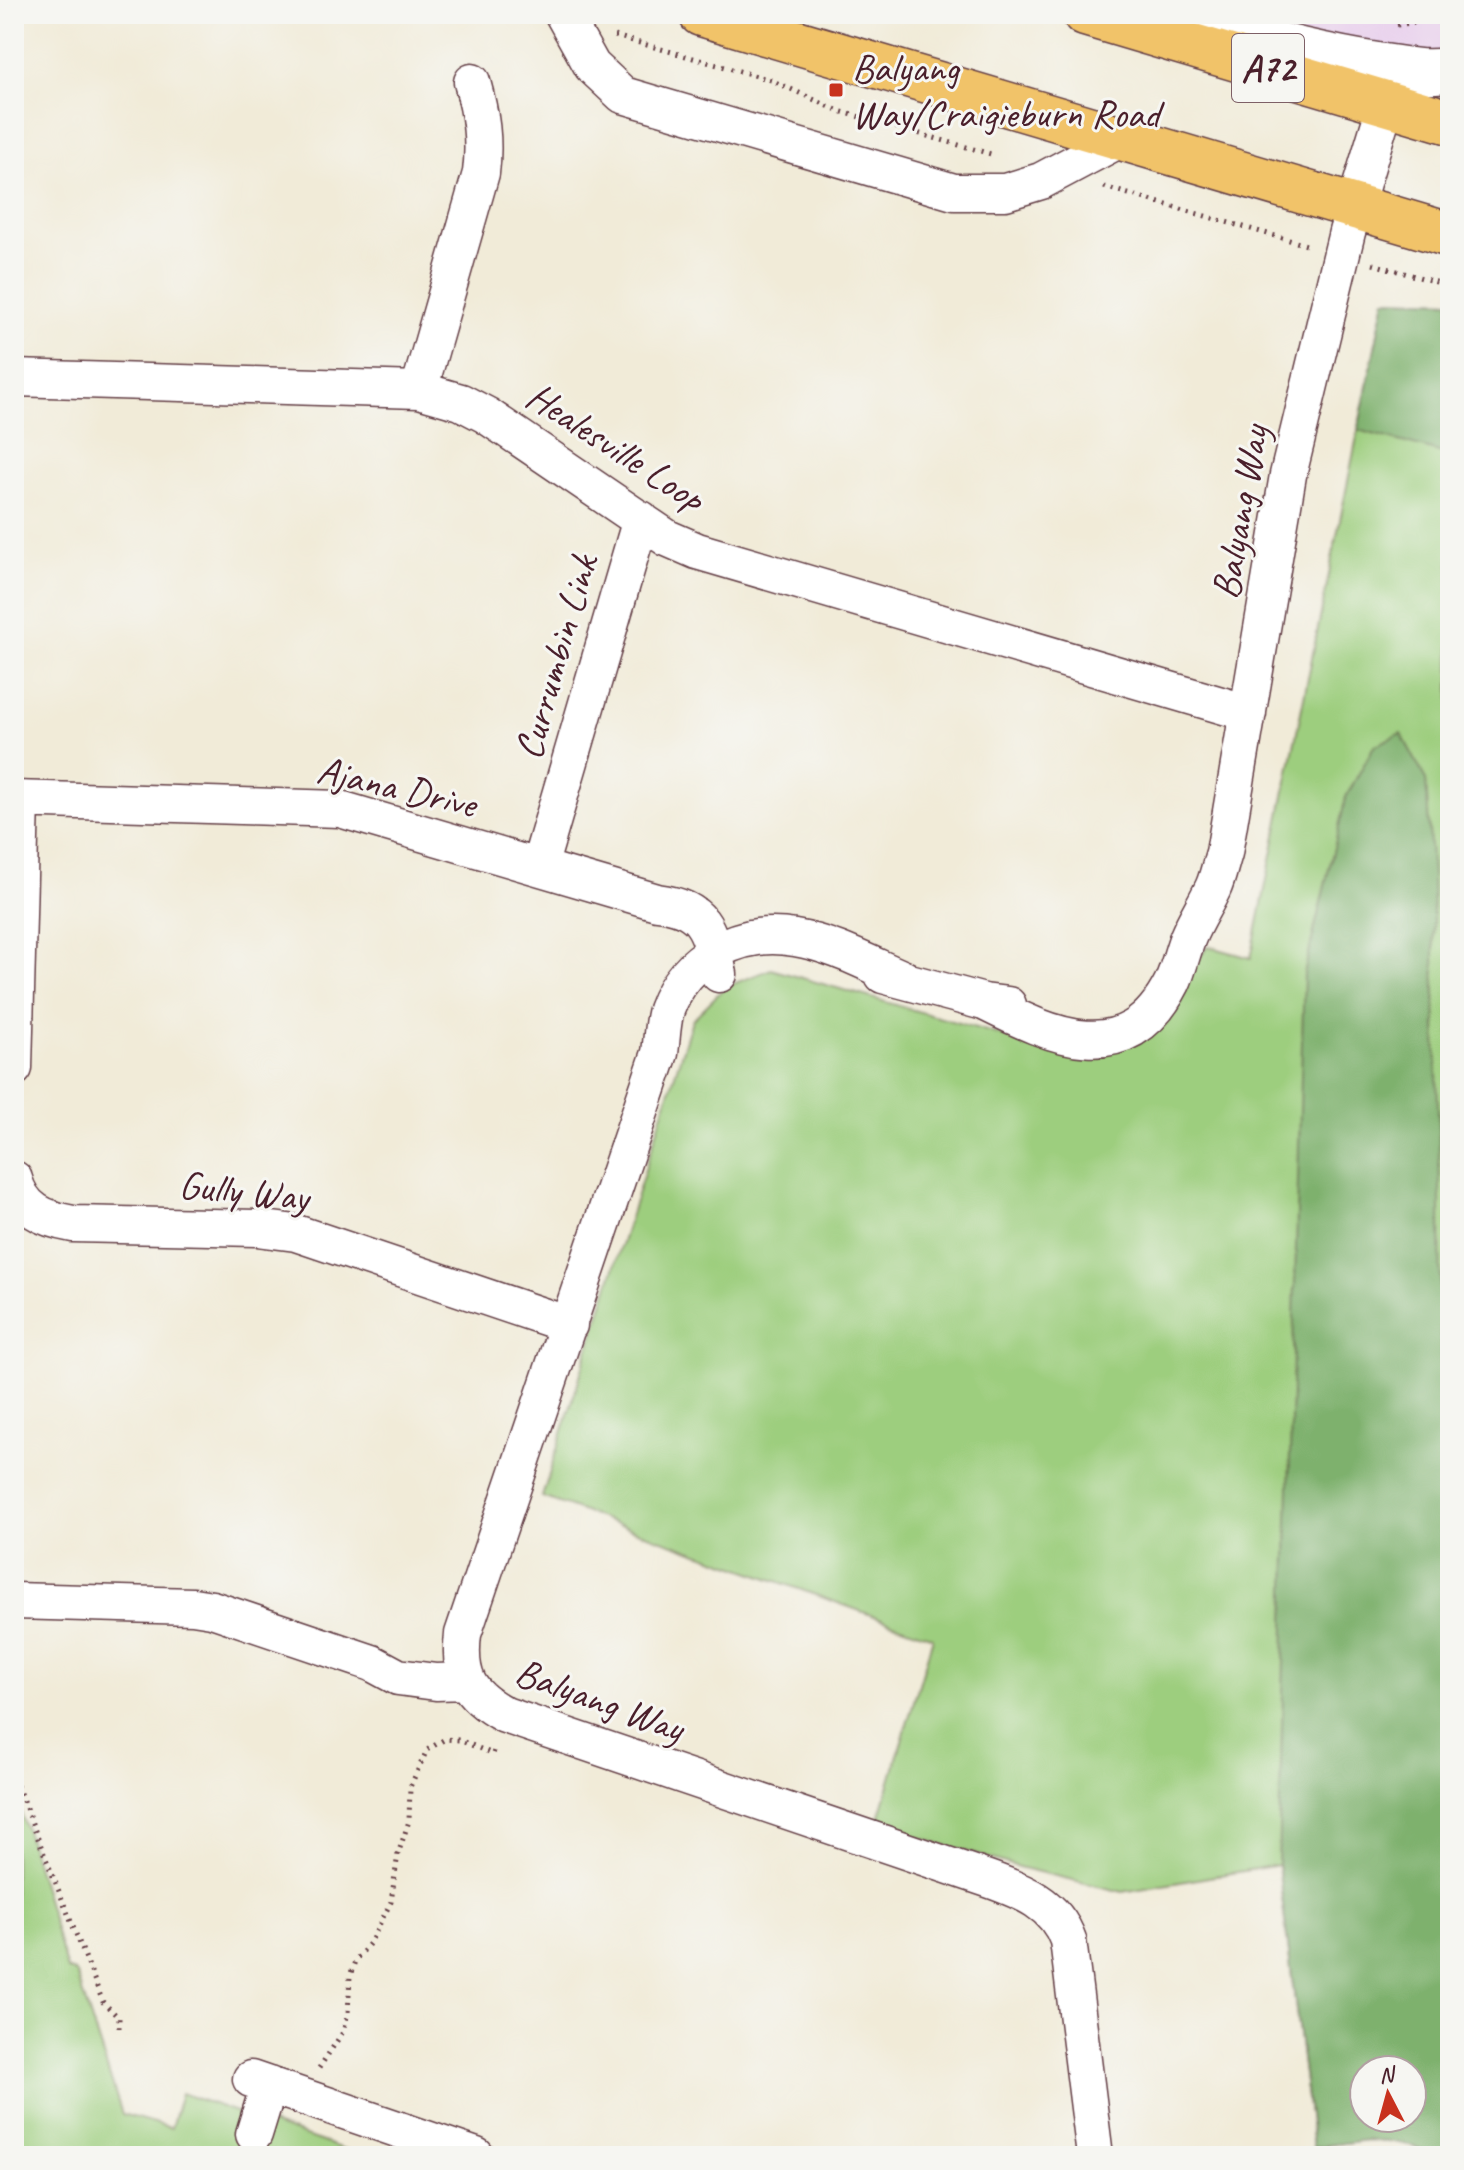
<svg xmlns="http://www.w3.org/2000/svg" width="1464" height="2170" font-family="Caveat,sans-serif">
<rect width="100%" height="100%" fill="#f6f6f2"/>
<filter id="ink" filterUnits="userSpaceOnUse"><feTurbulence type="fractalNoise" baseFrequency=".0125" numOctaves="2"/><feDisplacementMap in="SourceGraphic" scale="16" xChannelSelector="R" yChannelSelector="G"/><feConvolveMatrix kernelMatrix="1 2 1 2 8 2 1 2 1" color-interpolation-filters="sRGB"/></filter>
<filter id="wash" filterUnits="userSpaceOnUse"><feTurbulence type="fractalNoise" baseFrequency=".006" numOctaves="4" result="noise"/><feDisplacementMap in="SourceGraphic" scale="32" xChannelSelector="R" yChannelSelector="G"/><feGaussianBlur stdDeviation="1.8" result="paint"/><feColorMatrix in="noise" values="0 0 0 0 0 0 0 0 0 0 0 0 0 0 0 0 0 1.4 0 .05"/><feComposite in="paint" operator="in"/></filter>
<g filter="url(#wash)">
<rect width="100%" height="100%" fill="#f1ebd8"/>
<path fill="#e9d1ed" d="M1219,14H1450V77Z"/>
<path fill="#9dce7e" stroke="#747654" stroke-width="2" fill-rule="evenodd" d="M1385,299L1450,301V2156H1432L1410,2145L1388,2141L1367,2140L1313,2147L1278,1865L1123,1892L1022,1868L877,1825L933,1637L542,1497L692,1020L725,987L771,969L1042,1047L1105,1050L1147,1038L1207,946L1251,958ZM1364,2070H1412V2118H1364Z
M14,1789L67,1970L76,1973L122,2114L171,2128L181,2093L363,2156H14Z"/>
<path fill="#7eb16d" stroke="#64684c" stroke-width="2" fill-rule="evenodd" d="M1385,299L1450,301V455L1358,430Z
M1401,733L1426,780L1432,876L1440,1186L1443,1660L1450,1822V2156H1432L1410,2145L1388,2141L1367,2140L1313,2147L1278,1864L1304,974L1346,797L1374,746ZM1364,2070H1412V2118H1364Z"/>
</g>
<g filter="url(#ink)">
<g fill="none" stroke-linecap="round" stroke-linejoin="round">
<defs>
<path id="minor" d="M563,14L592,66L623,95L954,192H1005L1041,181L1122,138
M14,378L419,390L461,402L486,415L667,538L697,551L1248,713
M419,390L481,173C485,140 481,114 472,82
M14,799L340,809L657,902C706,908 709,930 719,974
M539,867L641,519
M883,975L984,1002L1008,1005
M904,979C869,964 833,944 795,938C740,928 685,957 666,1010C662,1023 662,1039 660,1053L463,1634C458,1677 468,1695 505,1715L988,1879C1022,1891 1055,1903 1068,1940L1095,2156
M984,1002C1052,1036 1127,1072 1172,983C1179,968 1182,952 1188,937C1195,920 1205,905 1213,888C1218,877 1220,865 1224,853L1288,475L1347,232L1386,103
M14,1068L21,800
M14,1179C22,1210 44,1219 73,1224L257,1228L296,1233L569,1325
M14,1601L193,1606L212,1609L372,1663L398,1677L436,1682L466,1681
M251,2079L476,2156
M254,2134L269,2085"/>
<path id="tertiary" d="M1154,14C1228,31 1301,53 1377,65C1401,68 1426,75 1450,69"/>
<path id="primary" d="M701,14L1450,235
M1085,14L1450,122"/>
</defs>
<use href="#minor" stroke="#633e45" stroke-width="39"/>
<use href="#tertiary" stroke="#633e45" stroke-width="47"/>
<use href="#primary" stroke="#633e45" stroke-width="47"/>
<path stroke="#633e45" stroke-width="5" stroke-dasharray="2 6" stroke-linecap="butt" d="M1436,14L1435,19L1446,30
M1397,25L1435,19
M615,36L771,80L839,111L991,154
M1104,187L1310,246
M1373,264L1450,286
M14,1778L103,2002L119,2018V2028
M319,2068L343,2032L348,2013L350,1976L355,1961L370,1943L391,1902L398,1854L409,1821L410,1787L427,1750L445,1739L459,1740L493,1754L495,1747"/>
<use href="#minor" stroke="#fff" stroke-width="36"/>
<use href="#tertiary" stroke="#fff" stroke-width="44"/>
<use href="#primary" stroke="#f1c369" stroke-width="44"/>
</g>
</g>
<rect fill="#c8321e" stroke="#f6f6f2" stroke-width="3" x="828" y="82" width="16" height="16" rx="4"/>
<g text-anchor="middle" stroke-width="6" stroke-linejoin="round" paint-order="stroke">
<rect fill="#f6f6f2" stroke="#7e6067" stroke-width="2" x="1232" y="34" width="72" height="68" rx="6"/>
<g font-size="38" font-weight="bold" fill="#4a1f2b">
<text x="1268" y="81">A72</text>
</g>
<g font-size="40" fill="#4a1f2b" stroke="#f6f6f2" text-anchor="start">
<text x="852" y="81">Balyang<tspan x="852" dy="46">Way/Craigieburn Road</tspan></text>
</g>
<g font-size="40" fill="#4a1f2b" stroke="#f6f6f2">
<text transform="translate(616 446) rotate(33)" y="14">Healesville Loop</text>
<text transform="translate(1239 512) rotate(-80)" y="14">Balyang Way</text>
<text transform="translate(555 657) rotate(-74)" y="14">Currumbin Link</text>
<text transform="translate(397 786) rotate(13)" y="14">Ajana Drive</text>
<text transform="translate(244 1190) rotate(6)" y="14">Gully Way</text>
<text transform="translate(600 1699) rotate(20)" y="14">Balyang Way</text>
</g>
</g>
<rect width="1464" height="2170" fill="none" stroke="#f6f6f2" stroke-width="48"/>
<g transform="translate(1388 2094) rotate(354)"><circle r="38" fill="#f6f6f2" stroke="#b1a0a2" stroke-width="2"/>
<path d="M0-6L14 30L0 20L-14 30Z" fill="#c8321e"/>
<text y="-12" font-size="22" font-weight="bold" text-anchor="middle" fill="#4a1f2b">N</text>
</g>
</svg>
